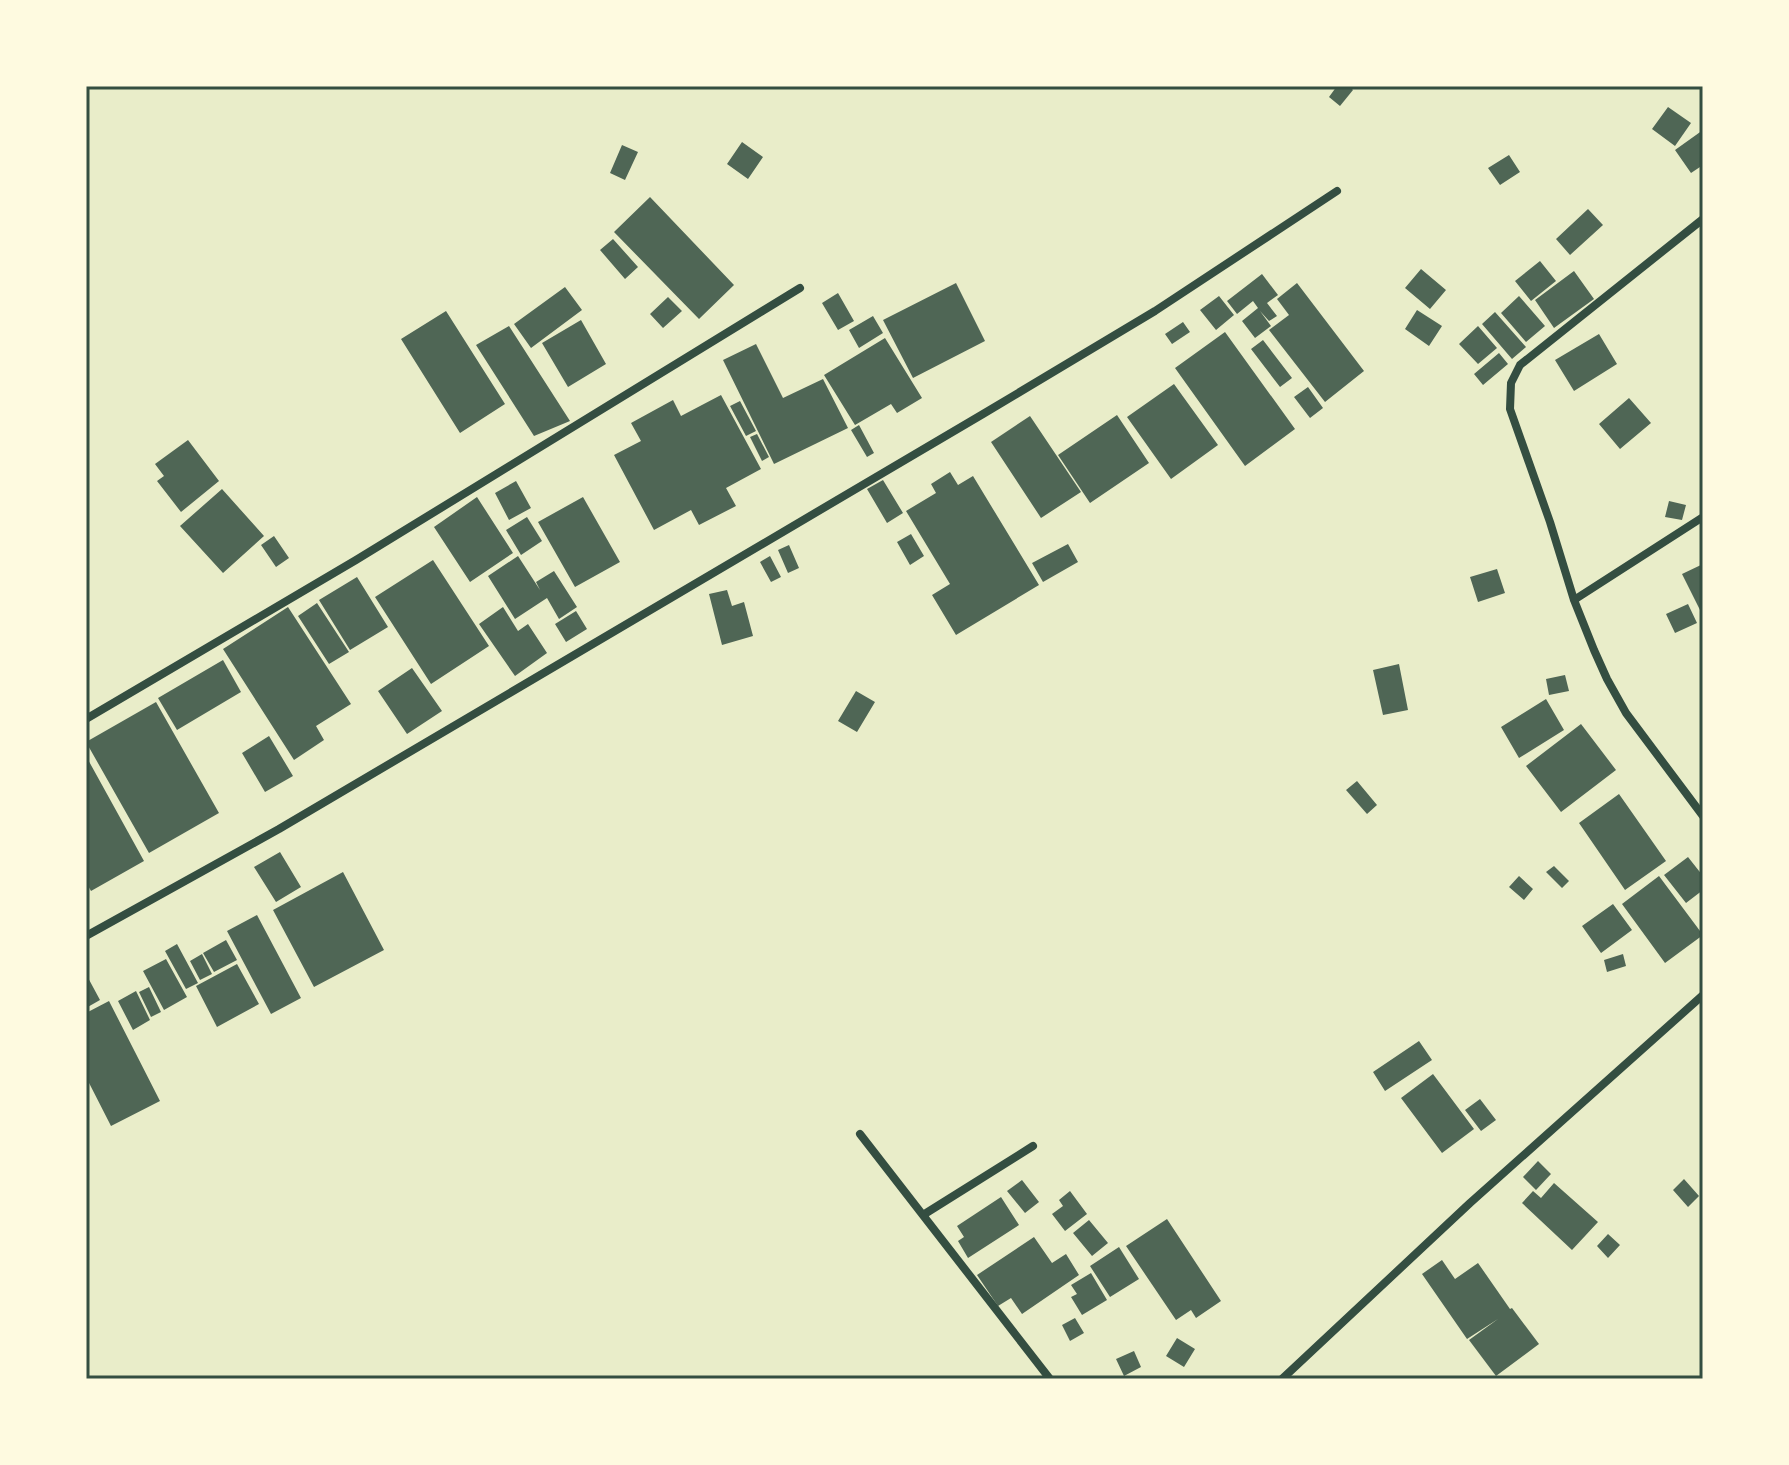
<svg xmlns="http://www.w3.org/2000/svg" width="1789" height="1465" font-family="'IBM Plex Sans',sans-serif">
<rect width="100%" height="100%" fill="#e9edc9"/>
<path fill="#4f6655" d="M1337,86H1349L1353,90L1340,106L1329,97Z
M1668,107L1691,123L1675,146L1652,129Z
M1703,130V165L1691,173L1675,150Z
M742,142L763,157L748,179L727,164Z
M622,145L638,152L625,180L610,173Z
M1509,155L1520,172L1500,185L1488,168Z
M650,197L734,285L699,319L614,232Z
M1588,209L1603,225L1570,255L1556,239Z
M613,239L638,267L625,279L600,250Z
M1540,261L1556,281L1531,301L1515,281Z
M1421,269L1446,290L1430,309L1405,288Z
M1574,271L1594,299L1554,328L1535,300Z
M1262,274L1278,295L1267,303L1277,316L1269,321L1260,311L1271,326L1255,338L1242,321L1258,308L1253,301L1237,314L1227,301Z
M956,283L985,341L913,378L883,320Z
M1297,283L1364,371L1325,402L1269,330L1289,315L1277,299Z
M565,287L582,310L531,348L514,324Z
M838,293L854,321L838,330L822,303Z
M1219,296L1234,315L1216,330L1200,310Z
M1519,296L1545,326L1526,342L1501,313Z
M668,297L682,311L663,328L650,314Z
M1417,310L1442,326L1429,346L1405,329Z
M446,311L505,404L460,433L401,339Z
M1495,312L1526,347L1512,359L1482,324Z
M873,316L883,333L859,348L849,330Z
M581,320L606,364L568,387L542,343Z
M1183,322L1190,332L1172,344L1165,334Z
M509,326L570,421L534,436L476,345Z
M1478,326L1497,348L1478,364L1459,344Z
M1225,332L1295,429L1245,466L1175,368Z
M1599,334L1617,364L1574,391L1555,360Z
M885,338L922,398L897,413L891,404L855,425L824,375Z
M1263,340L1292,378L1280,387L1251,349Z
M756,344L783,398L823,379L848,428L774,464L723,360Z
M1499,353L1508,364L1483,385L1474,374Z
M1174,384L1218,445L1171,479L1127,417Z
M1308,387L1323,408L1310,418L1294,397Z
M721,395L761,469L726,488L736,506L699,525L691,510L654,530L614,455L641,441L631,423L673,400L681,416Z
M1629,398L1651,423L1620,449L1599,424Z
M740,401L756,431L746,436L730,406Z
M1117,415L1149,463L1090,503L1058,455Z
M1030,416L1081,492L1041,518L991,442Z
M859,425L874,453L867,457L851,430Z
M757,434L769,457L762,461L750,437Z
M188,440L219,481L181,512L157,481L164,476L155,464Z
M950,472L958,485L973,476L1039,585L956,635L932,595L950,584L906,511L936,493L931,484Z
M883,480L903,513L887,523L867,489Z
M516,481L531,508L509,520L495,493Z
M222,489L264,536L223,573L180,526Z
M477,497L513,553L470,582L434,527Z
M583,497L620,562L575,587L538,522Z
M1669,501L1686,505L1682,520L1665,517Z
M527,517L542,541L521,555L506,530Z
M911,534L924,556L910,565L897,542Z
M274,536L289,558L276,567L261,545Z
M1068,544L1078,562L1043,582L1032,563Z
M789,545L799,568L788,573L778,550Z
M518,556L540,590L536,582L554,571L577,607L559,619L547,598L515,619L488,576Z
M770,556L781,577L771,582L760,562Z
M433,560L489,646L431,684L375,597Z
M1703,564V616L1682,574Z
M1497,569L1505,593L1478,602L1470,577Z
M357,577L388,627L350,650L319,600Z
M727,590L732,606L744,602L753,636L722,645L709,594Z
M317,603L349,652L329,664L298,616Z
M1688,604L1697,623L1675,633L1666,614Z
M288,607L351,704L316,726L324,740L294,760L223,649Z
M503,607L518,631L528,624L547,653L515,676L479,624Z
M576,611L587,629L566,642L555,624Z
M223,660L241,692L177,730L158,698Z
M1399,664L1408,710L1383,715L1373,670Z
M412,668L442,711L407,734L378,691Z
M1565,675L1569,691L1549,695L1546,679Z
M856,691L875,702L857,732L838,721Z
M1546,699L1564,730L1519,758L1501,727Z
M156,702L219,813L149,853L86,742Z
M1581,724L1616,770L1561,812L1526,766Z
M269,736L293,776L265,792L242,753Z
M86,756L144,861L91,891L86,882Z
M1357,781L1377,805L1367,814L1346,790Z
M1619,794L1666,861L1625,890L1579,823Z
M280,852L301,887L276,902L254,867Z
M1688,857L1703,876V890L1686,903L1664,875Z
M1554,866L1569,881L1562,888L1546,872Z
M343,872L384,950L314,987L273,910Z
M1519,876L1533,889L1524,900L1509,887Z
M1659,876L1703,935L1665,963L1622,904Z
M1613,904L1632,930L1601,953L1582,926Z
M257,915L301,998L271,1014L227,931Z
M226,940L237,960L214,972L203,953Z
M177,944L198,983L186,989L165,951Z
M202,954L212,974L200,980L190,961Z
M1623,954L1626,966L1607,972L1604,960Z
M166,959L187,997L164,1010L143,971Z
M237,964L259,1004L217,1027L196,986Z
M86,974L100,1000L86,1008Z
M149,987L161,1012L151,1017L139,992Z
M136,991L150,1020L133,1030L118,1001Z
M109,1001L160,1101L111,1126L86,1077V1013Z
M1419,1041L1432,1060L1385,1091L1373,1072Z
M1433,1074L1474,1129L1442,1153L1401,1098Z
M1480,1099L1496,1120L1481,1131L1465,1110Z
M1538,1161L1551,1174L1536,1190L1523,1177Z
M1684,1179L1699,1196L1688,1207L1673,1190Z
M1022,1180L1039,1202L1025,1213L1007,1191Z
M1554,1183L1598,1222L1572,1250L1522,1203L1533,1191L1541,1198Z
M1070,1191L1087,1214L1065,1231L1052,1214L1063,1206L1059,1200Z
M1001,1197L1019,1225L968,1258L958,1241L964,1237L957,1226Z
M1167,1219L1221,1301L1196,1318L1191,1310L1176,1320L1126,1246Z
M1089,1220L1108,1243L1092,1256L1073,1233Z
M1608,1234L1620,1245L1608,1258L1597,1246Z
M1034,1237L1052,1263L1066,1254L1079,1275L1022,1314L1011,1298L998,1306L977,1275Z
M1119,1247L1139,1279L1110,1297L1090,1266Z
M1442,1260L1455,1279L1478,1263L1510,1309L1512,1308L1539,1344L1496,1376L1469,1340L1498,1319L1467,1339L1422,1274Z
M1091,1273L1107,1300L1082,1315L1071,1297L1077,1294L1071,1285Z
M1075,1318L1084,1333L1070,1341L1062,1325Z
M1177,1338L1195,1349L1184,1367L1166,1356Z
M1134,1351L1141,1367L1124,1376L1116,1359Z"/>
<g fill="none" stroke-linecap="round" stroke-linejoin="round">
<path stroke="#344e41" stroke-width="8" d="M1703,219L1520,365L1511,383L1510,409L1550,522L1574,600L1594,650L1607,679L1626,713L1703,816
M1574,600L1703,517
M86,719L356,560L800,288
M86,936L279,829L983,414L1155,311L1337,191
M860,1134L1050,1379
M923,1215L1033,1146
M1282,1379L1470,1203L1703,995"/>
</g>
<rect width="1789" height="1465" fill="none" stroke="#fefae0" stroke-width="176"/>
<rect x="88" y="88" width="1613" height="1289" fill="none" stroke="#344e41" stroke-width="3"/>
</svg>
